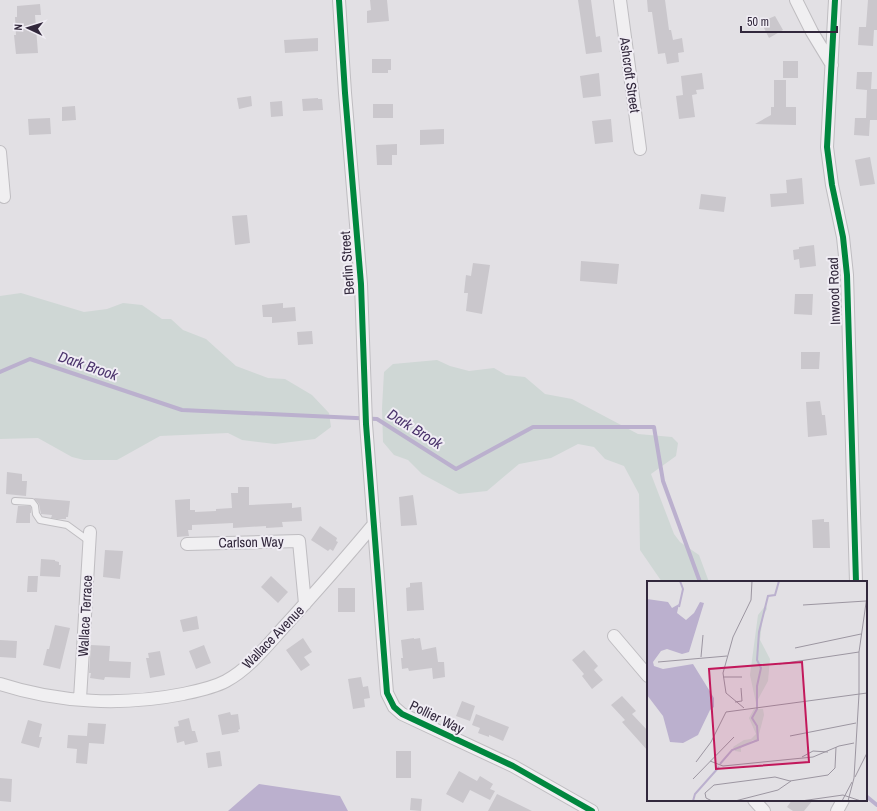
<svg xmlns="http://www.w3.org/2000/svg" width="877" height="811" font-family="'Archivo Narrow',sans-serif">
<rect width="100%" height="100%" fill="#e2e0e4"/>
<path fill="#cfd7d5" d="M21,293L84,312L107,309L123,303L142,305L162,319H171L183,330L206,339L236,366L268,378L285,379L312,395L329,413L331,427L315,439L275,444L242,440L228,433L160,436L117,460H84L72,457L38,438L0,439V296Z
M437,360L450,366L469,371L494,368L506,375L525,377L545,394L572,399L638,434L672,437L678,443L676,456L651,474L674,534L680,542L699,555L709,582H662L640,550L639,494L624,466L605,459L594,447L578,444L551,458L519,464L487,491L459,494L422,474L408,460L394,455L383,442L382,408L384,372L393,364Z"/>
<path fill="#bbb0ce" d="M259,784L340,796L348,811H228Z"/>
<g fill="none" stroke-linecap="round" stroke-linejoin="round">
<path stroke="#bbb0ce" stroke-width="4" d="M0,372L30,359L182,410L377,419L456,469L533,427H654L663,481L700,582
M866,796L877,805"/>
</g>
<path fill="#cac7cc" d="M370,0H387L389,21L367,23V11L371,10Z
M578,0H591L596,37L600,36L602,52L586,54Z
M647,0H665L669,30H671L673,40L682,38L684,52L678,53L679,62L667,64L665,53L658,54L652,12H648Z
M868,0H877V30H874L873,46L858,45L859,27H866Z
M40,4L41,15H35L38,53L16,54L14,35H16L15,17H17V6Z
M775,16L783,30L769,38L761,22Z
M318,38V51L285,53L284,40Z
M372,59H391V70H388V73H372Z
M783,61H798V78H783Z
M857,72H872L871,89H877V120H870L869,136L854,135L855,118H866L867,90L856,89Z
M599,73L601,96L583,98L580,76Z
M702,73L704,89L696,90L697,94L692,95L695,117L679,119L676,96L683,95L681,76Z
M774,80H786V107H796V125L755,124L771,115V107H774Z
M251,96L252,106L239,109L237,98Z
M318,98V99H322L323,110L303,111L302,99Z
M282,101L283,116L271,117L270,102Z
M373,104H393V118H373Z
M75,106L76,120L62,121V107Z
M50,118L51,134L29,135L28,119Z
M611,119L613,142L595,144L592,121Z
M444,129V144L420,145V130Z
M397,144V155H392V165H377L376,145Z
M870,157L875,184L860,186L855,160Z
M802,178L804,204L771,207L770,194L787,193L786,180Z
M701,194L726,197L724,212L699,209Z
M247,215L250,243L235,245L232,216Z
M814,245L816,266L800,268L799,259L794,260L793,250L799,249V247Z
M581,261L619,264L617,284L580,281Z
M473,263L490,265L482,314L466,311L468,293H464L466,275L471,276Z
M795,294H813L812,315L794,314Z
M283,303V308L295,307L296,321L272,323V317H263L262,305Z
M312,331L313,344L298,345L297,332Z
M801,352H820L819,369H801Z
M820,401L822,415H825L827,435L808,437L806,402Z
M7,472L22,474V481H27L26,496L6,494Z
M238,487H249V505L292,503V508L301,507L302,521L282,522L283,527L266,528V526L233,528V523L192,525V530H188L189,536L177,537L175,500L190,499V510H195V512L216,511V509L232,508L231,493H238Z
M413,495L417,525L401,526L399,497Z
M34,498L70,501L68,517H66V519H57L51,518L52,515L41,514L39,504Z
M18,506H30L31,508V513H30V523H16Z
M824,519V522H829L830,548H813L812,520Z
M320,526L337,538L336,541L338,542L333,551L330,549L328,551L311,540Z
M105,550L123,551L120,579L103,577Z
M41,559L55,560V561L59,562V565H61L60,577L40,576Z
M28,576H38L37,592H27Z
M271,576L288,592L278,603L261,587Z
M422,582L424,610L407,611L406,588L410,587V583Z
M338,588H355V612H338Z
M197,616L199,629L183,632L180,620Z
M55,625L70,628L60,669L43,665L47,649H49Z
M303,638L312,652L304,657L310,665L301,671L286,650Z
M414,638V639L420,638L422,650L436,647L438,662H444L445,677L433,679L432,668L409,671L408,668L402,669L401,658H403L401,640Z
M0,640L17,641L16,658L0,657Z
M91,645L110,646L109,661L131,662L130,678L105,677L104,680L90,678L91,673H89Z
M204,645L211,663L196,669L189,651Z
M584,650L598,666L594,670L603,680L592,689L582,676L584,674L572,660Z
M160,651L165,675L150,678L146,658H149L148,653Z
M361,677L363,687L368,686L370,698L364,699L365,707L353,709L348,679Z
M622,696L636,711L632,714L648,731V751L622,722L625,720L611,705Z
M462,701L475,706L470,721L456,716Z
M230,712L231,715L238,714L240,729L238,730L239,732L222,735L218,715Z
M476,714L509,727L503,741L489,735V737L478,733L480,728L472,725Z
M189,718L192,731H195L198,742L185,745L184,741L177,743L174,727L179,726L178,721Z
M28,720L42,724L39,737H42L39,748L21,743Z
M88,723L106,724L104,744L89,743L87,764L76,763L77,749L67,748L68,735L87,736Z
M220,751L222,766L208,768L206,753Z
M396,751H411V778H396Z
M459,771L477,781L480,776L493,784L490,789L495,791L490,800L470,790L463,803L446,794Z
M0,778L12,779L11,802L0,801Z
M497,794L532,811H488Z
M411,798L422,799L421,811L410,810Z
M792,800H813L804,811H793L787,807Z"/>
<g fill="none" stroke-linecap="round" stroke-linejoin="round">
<defs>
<path id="lane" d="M15,501L32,502L35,506L36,514L40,520L67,525L89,541"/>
<path id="street" d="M339,0L345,93L361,284L366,424L387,693L394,707L402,714L513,766L592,811
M620,0L640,149
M796,0L812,32L832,65
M835,0L827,147L832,185L843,237L847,275L856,582
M0,152L4,197
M187,544L299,541L305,604
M614,636L648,676
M0,684C58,703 123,706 183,694C197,691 213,688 226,681C248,669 265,648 282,629C313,595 344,560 374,524
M80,699L90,532
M754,800L764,811
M837,811L843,800"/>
</defs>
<use href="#lane" stroke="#bfbdc1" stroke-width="8"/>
<use href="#street" stroke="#bfbdc1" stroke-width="14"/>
<use href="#lane" stroke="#f0eff1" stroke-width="6"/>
<use href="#street" stroke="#f0eff1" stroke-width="12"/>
<defs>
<path id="cycleway" d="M339,0L345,93L361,284L366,424L387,693L394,707L402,714L513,766L592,811
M835,0L827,147L832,185L843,237L847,275L856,582"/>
</defs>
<use href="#cycleway" stroke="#f0edf4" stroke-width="8"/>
<use href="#cycleway" stroke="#00873e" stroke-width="6"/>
</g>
<g text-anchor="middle" stroke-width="4" stroke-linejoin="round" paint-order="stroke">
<g font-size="14" fill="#32283c" stroke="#f0edf4">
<text transform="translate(630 75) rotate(82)" y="5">Ashcroft Street</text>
<text transform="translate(347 263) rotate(-94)" y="5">Berlin Street</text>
<text transform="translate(834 291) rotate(-92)" y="5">Inwood Road</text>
<text transform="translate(251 542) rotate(-1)" y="5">Carlson Way</text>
<text transform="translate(85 616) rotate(-87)" y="5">Wallace Terrace</text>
<text transform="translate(273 637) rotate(-46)" y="5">Wallace Avenue</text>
<text transform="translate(437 717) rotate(26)" y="5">Pollier Way</text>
</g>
<g font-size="15" font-style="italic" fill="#4c356d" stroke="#f0edf4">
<text transform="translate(88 366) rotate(19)" y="5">Dark Brook</text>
<text transform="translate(415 429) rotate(32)" y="5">Dark Brook</text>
</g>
</g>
<g transform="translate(647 581)">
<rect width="220" height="220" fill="#e2e0e4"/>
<path d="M119,24L120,28L116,34L113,59L123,78L121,100L109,122L103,94L111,34ZM107,128H116L117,134L110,161L106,159L94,167V171L88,170L86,166L97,159L104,158L109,153L102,137Z" fill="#cfd7d5"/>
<path d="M0,18L21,21L25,27L32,23L30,32L39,39L47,32L53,21L57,22L42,71L35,73L20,68L14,70L6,81L7,85L16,88L46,83L67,117V126L63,129L51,154L36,162L23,161L16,135L0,114Z" fill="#bbb0ce"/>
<path fill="none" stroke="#bbb0ce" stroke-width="2" d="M32,26L36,8L33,0M73,183L85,169L111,159L110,145L105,137L110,128V105L114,87L110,79L112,51L121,15L128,14L132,0M46,220L48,213L72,186"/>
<path fill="none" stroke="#9c96a1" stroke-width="1" d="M156,24L219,20M148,67L214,53M54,76L56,54M11,81L80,75M132,83L212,71M76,96H95M88,121L95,120L94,107M97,127L79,112L76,92L86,56L104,19L105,0M143,155L209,142M155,176L166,170L181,171M63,180L76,185L166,176L192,165L207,162M49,181L64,161L79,131L220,112M208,196L220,172M46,198L87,156M65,220L59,217L58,212L67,204L128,196L143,200L181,194L188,187L189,166M88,220L131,209L144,200M154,220L196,214L214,220M195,220L205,201M201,220L207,197L212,113V71L220,15"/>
<path fill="#c2185b" fill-opacity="0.15" stroke="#c2185b" stroke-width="2" d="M155,81L162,181L69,188L62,88Z"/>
<rect width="220" height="220" fill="none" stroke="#32283c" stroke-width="2"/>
</g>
<g transform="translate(28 28) rotate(274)" stroke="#f0edf4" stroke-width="3" paint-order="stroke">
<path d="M0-3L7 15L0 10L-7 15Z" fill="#32283c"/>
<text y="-6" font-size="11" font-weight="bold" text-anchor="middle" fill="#32283c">N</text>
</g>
<path d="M741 26v6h96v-6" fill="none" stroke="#32283c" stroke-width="2"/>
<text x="747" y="26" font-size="12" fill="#32283c" stroke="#f0edf4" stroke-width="3" paint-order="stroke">50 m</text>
</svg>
